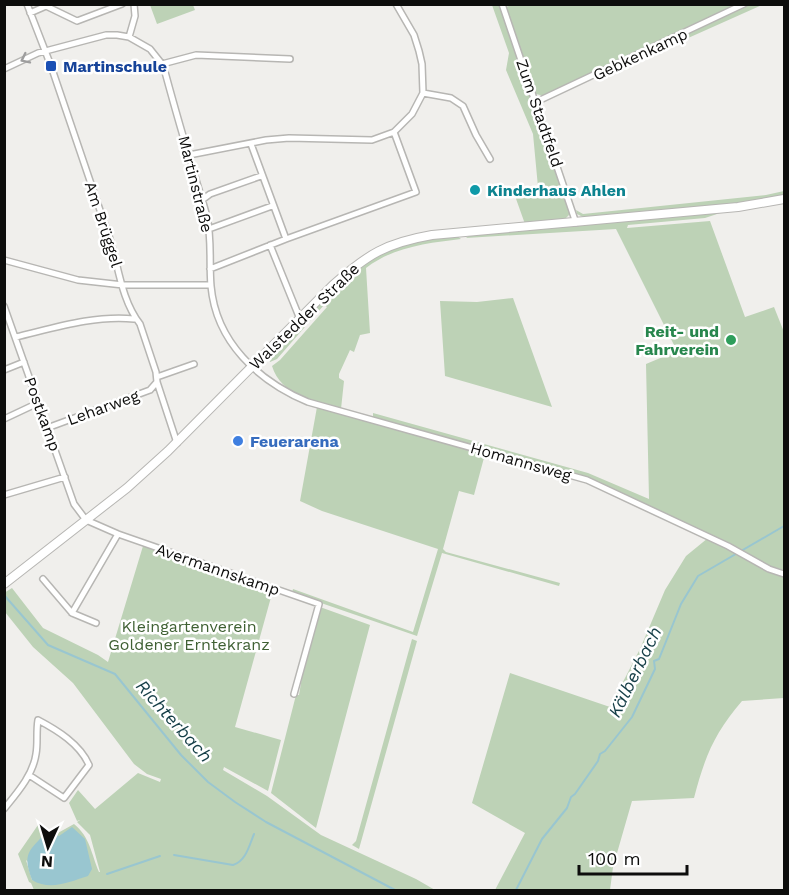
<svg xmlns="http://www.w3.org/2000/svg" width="789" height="895" font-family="'Work Sans',sans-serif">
<rect width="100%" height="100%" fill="#f0efec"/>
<path fill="#bdd2b6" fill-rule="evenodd" d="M517,4L740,5L544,96L536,94L533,89L505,7Z
M751,4L762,5L621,68H615Z
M150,5H193L195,10L157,24Z
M492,5H499L571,213L563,221L525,224L515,196L538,187L533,134L506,70L509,53Z
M784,191V196L767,200L585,218L577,214L576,210L583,214L766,195Z
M720,213L705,218L628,225L627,228L710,221L745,317L774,307L784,332V570L770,566L737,547L589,478L373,418V413L588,473L649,499L646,364L677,351L616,229L466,238L471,234Z
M457,236L461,239C428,243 393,247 366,268L370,333L360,335L354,352L350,350L339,374V378L344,381L341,409C314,402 281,395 272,366L280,360L327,307L324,305L277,359L270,362L269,357L325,298L329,299C330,292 337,287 343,282C377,249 412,240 457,236Z
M513,298L552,407L445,376L440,301L477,302Z
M317,407L485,454L474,495L459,491L443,549L446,552L560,583L559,586L442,553L417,636L292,593L293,589L413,632L438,549L322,511L300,501Z
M708,538L740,556L784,576V698L742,701C714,734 705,756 694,798L632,801L613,867L610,890H495L525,833L472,803L510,673L610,707L640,649L665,590L686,556Z
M143,546L273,590L235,727L281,740L268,791L224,767L223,770L267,796L321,835L416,879L435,890H34L31,883L29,882L18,854L38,825L56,834L74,824C90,837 91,853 99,872H100L90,835L77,822L80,820L77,821L69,803L78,790L95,809L138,773L160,782L161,779L147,774L134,764L73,683L33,647L5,612L4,593L12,588L43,628L98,655L108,662ZM26,860L53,884L32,880Z
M320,607L370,625L316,828L271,793L296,695H299L303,671Z
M412,639L417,641L359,849L352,845L356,841Z"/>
<path fill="#99c6d0" d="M72,827L85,839L92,869L88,876C69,882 50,891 32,880C22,852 29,852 47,831L59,836Z"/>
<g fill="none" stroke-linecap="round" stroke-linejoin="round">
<path stroke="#99c6d0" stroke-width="2" d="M4,595L48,645L115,674L181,755L208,782L235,802L266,822L395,890
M174,855L233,865C246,861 249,846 254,834
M107,874L160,856
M516,890L542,839L567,808L571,797L575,794L598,761L600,754L605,751L632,717L655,669L654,661L659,659L681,604L698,576L784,526"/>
<defs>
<path id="minor" d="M27,4L51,66L104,222C118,254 118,296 140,324L156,372L157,382L177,443
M502,4L576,223
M30,13L46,6L77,21L122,4
M129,37L135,16L134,4
M162,64L196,55L290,59
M4,69L38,53L106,35H117L129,37L150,49L162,64L165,72C174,105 183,137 193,169C197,185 203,201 207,217C212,240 209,263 211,286C216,342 258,381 308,402L587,480L728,546L769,569L784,574
M423,93L451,98L463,106L476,135L490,159
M536,102L744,4
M251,144L286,239L416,192L394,132
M189,155L266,140L289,138L372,140L394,132L412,114L423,93L422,64L419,51L414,35L396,4
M202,200L210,194L261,176
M209,229L272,206
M270,245L300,319
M4,260L78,280L123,285H210
M210,269L286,239
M4,306L74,504L86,520L118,534L319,604L294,694
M16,337C54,328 94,315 134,319
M4,370L24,362
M157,377L194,364
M4,419L38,403
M47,428L150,390L157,382
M4,495L65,477
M43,579L72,613L118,534
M72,613L96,623
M4,809C17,793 33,775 36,754C38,743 36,732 38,720C57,730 80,744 89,765L64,798L29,775"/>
<path id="secondary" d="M4,584L127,488L168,451L333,285C368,254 386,243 432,235L738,207L784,199"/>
</defs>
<use href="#minor" stroke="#b7b6b3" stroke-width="8"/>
<use href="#secondary" stroke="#b7b6b3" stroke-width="10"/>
<use href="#minor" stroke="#fff" stroke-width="5"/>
<use href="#secondary" stroke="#fff" stroke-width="8"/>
</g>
<defs><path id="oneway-chevron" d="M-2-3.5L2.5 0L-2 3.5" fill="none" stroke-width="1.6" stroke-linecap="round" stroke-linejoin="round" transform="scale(1.5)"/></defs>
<use stroke="#9e9e9e" href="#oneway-chevron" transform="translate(25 59) rotate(154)"/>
<rect fill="#1a4fb4" stroke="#fff" stroke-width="2" x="45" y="60" width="12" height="12" rx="3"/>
<circle fill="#0f9aa8" stroke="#fff" stroke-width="2" cx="475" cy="190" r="6"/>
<circle fill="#2e9e5b" stroke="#fff" stroke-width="2" cx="731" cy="340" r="6"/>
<circle fill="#3f7fe0" stroke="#fff" stroke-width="2" cx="238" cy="441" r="6"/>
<g text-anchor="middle" stroke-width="5" stroke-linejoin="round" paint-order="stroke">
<g font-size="16" fill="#0d0d0c" stroke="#fff">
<text transform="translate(640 54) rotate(-25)" y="6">Gebkenkamp</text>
<text transform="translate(540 113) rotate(71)" y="6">Zum Stadtfeld</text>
<text transform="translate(196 184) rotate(76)" y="6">Martinstraße</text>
<text transform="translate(104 224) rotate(72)" y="6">Am Brüggel</text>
<text transform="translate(304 316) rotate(-44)" y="6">Walstedder Straße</text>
<text transform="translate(103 407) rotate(-20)" y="6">Leharweg</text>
<text transform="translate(43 414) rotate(70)" y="6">Postkamp</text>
<text transform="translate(521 461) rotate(16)" y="6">Homannsweg</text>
<text transform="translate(218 569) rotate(19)" y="6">Avermannskamp</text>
</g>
<g font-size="16" font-weight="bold" fill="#164399" stroke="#fff" text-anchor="start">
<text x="63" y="72">Martinschule</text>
</g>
<g font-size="16" font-weight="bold" fill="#0d838f" stroke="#fff" text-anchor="start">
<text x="487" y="196">Kinderhaus Ahlen</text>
</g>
<g font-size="16" font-weight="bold" fill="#27864d" stroke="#fff" text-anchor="end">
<text x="719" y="337">Reit- und<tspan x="719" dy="18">Fahrverein</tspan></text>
</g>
<g font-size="16" font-weight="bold" fill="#366cbe" stroke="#fff" text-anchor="start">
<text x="250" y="447">Feuerarena</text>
</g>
<g font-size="16" fill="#3f6033" stroke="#fff">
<text x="189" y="632">Kleingartenverein<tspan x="189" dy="18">Goldener Erntekranz</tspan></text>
</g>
<g font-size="18" font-style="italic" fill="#153e47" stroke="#fff">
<text transform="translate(635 672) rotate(-64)" y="6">Kälberbach</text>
<text transform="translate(174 721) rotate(48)" y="6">Richterbach</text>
</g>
</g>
<rect width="789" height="895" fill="none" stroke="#0d0d0c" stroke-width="12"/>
<g transform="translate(48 847) rotate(184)" stroke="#ffffff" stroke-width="4.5" paint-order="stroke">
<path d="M0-4.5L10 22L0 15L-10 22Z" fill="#0d0d0c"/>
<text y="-9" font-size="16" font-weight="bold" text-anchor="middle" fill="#0d0d0c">N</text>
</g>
<path d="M579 865v9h108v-9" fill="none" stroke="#0d0d0c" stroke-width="3"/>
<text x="588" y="865" font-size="18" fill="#0d0d0c" stroke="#ffffff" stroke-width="4.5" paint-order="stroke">100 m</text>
</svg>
